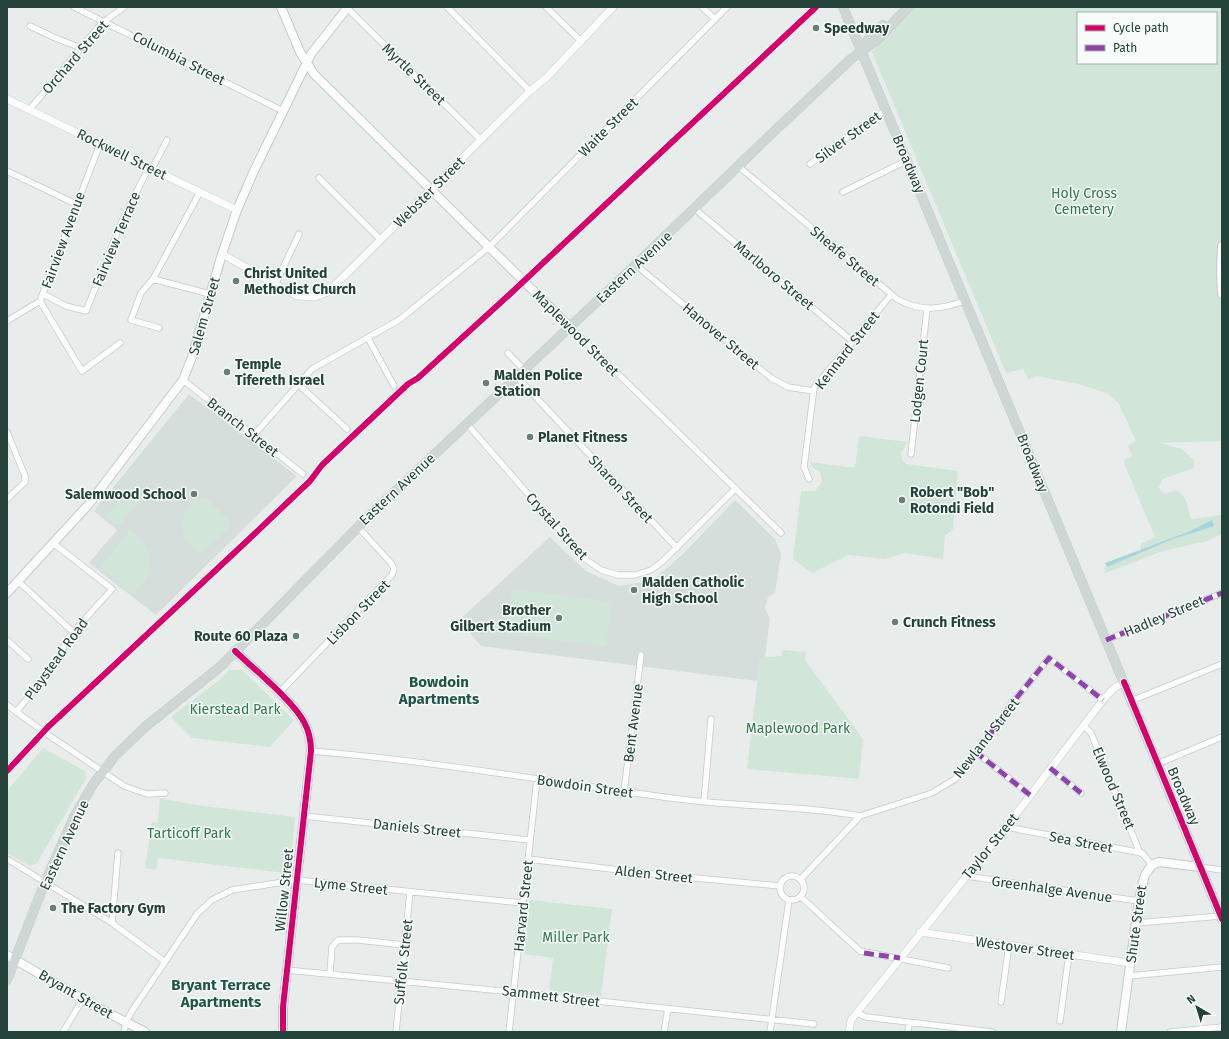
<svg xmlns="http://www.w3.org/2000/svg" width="1229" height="1039" font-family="'Fira Sans',sans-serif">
<rect width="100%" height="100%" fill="#e8edeb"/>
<path fill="#d6dedb" d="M189,394L297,476L156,615L89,563L117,530L94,511Z
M735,500L775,539L781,554L775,593L768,597L765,609L770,618L765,657L760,660L757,681L481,646L459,620L550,537L586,571L619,586L653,580L682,555Z"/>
<path fill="#d1e6d8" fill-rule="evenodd" d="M913,7H1222V441L1159,443L1182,449L1194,460V468L1162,479L1159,488L1164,494L1175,490C1188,495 1187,507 1191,519L1222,515V534L1207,541L1160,552L1106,573L1104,568L1140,553L1141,544L1155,537L1124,463V460L1132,456L1128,445L1136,441L1119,404L1107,393L1078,384L1037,376L1029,380L1023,369L1006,373L872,52ZM1078,13H1216V63H1078Z
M859,436L908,442L901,453L902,460L907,464L958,471L953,529L945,536L943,559L905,553L885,559L848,555L812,573L793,559L801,491H815L822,482L820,472L811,466L810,462L855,468Z
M128,489L143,500L139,504L137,503L119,526L106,516Z
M205,497L229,521V527L201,554C174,537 176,508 205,497Z
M130,530C156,548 157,573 133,594L103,570L102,565Z
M512,589L612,602L606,646L506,634Z
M783,650L806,652L805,660L863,739L859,779L747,769L760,659L765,657L782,656Z
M229,670H242L294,720L270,747L192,738L171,717L218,681Z
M43,748L85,771L86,778L37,863L30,866L7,853V791Z
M160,798L196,805L295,817L290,869L285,873L158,858L156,870L145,868L152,822L158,823Z
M530,900L612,909L601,996L549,991L553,958L524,954Z"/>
<path fill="#a9d4db" d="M1212,520L1214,526L1173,539L1107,567L1105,563L1188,532Z"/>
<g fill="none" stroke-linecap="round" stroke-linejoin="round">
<defs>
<path id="minor" d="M74,7L283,111
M447,7L530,91
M546,7L581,41
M702,7L715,19
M347,8L481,140
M30,26L53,37L81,48
M30,109L101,24L124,7
M810,164L887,109
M738,166L897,299C920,312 942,310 966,300
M152,169L167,140
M7,171L76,204
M319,178L381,240
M843,192L908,160
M695,209L852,341
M636,265L771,378L788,387L813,391
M153,279L200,192
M275,285L299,234
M43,294L66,306L86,311L122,221L149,167
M40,301L82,371L120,343
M7,321L40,301L100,144
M570,327L781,533
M159,328L131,320L141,293L153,279L210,294
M368,338L394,386
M508,353L524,370
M517,377L677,548
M183,380L303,474
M299,385L347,429
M467,424L584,558L601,570L618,575H635L651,570L663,561L736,488
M7,432L25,476V482L7,499
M254,435L312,369L399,320L489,247L727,7
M911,454L927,309
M809,479L804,467L814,388L891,295
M18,581L73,632
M7,640L28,659
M1106,640L1222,593
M279,693L392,575L394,569L391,563L358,527
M1131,701L1222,664
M7,705L44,732L124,786L147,794L165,793
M16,712L55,665L68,638L112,589L53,543
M1084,726L1091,733L1140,853
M311,751C435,761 557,783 679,799C739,807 800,805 860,816
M977,753L1030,795
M1157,764L1222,737
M1050,768L1081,793
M624,792L641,655
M704,802L711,719
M304,816L530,840
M1006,827L1142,853L1152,865
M7,859L112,923L164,961
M528,859L653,874L780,886
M1200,867L1222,870
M966,876L1139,901
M780 888a12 12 0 1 1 24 0a12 12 0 1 1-24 0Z
M800,880L860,816L932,793L955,779L977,753L1010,706L1049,658L1103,700
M800,896L860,951L948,968
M112,923L118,853
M1136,923L1221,916
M287,970L513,992L814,1024
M330,973L332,947L338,940H358L405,945
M1129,976L1222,967
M1001,1002L1009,945
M857,1013L866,1017L992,1032
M1060,1021L1069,954
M63,1032L83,999
M124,1032L126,1022L132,1011L197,914L212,900L232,890L297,880L523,903
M396,1032L410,892
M509,1032L537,779
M664,1032L668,1009
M770,1032L789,900
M908,1032L909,1023
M1170,1032L1222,1027"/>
<path id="tertiary" d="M7,99L237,210
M222,254L297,296L315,297L328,292L530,91L547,77L613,7
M920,932L1130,963
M849,1032L851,1020L1006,827L1103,700L1114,688L1124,682"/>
<path id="secondary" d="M281,7L300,52L314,74L570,327
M1222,246L1221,270L1222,294
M7,593L89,504L183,380L192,357L222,254L237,210L253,173L311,54L348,7
M235,651C254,669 293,701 304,722C309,731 311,741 311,751L283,1007V1032
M7,955L93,1005L145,1032
M1121,1032L1139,899L1145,875L1152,865L1159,862L1200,867"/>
<path id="primary" d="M843,7L1222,919
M863,49L869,38L883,25
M7,980L45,882L74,817L94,783L115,756L145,727L220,667L369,516L623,277L765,140L851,59L877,40L908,7"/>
</defs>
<use href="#minor" stroke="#c5cac8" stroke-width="7"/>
<use href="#tertiary" stroke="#c5cac8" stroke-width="8"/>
<use href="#secondary" stroke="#c3cbc8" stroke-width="10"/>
<use href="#primary" stroke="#c3ccc9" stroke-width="10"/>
<use href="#minor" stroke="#fcfcfc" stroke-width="5.5"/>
<use href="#tertiary" stroke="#fcfcfc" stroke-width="7"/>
<use href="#secondary" stroke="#fcfcfc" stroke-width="8"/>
<use href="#primary" stroke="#cfd7d5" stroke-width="9"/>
<path stroke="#8e44ad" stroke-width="5" stroke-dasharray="10 5" stroke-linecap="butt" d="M1106,640L1222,593
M1050,768L1081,793
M1030,795L977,753L1010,706L1049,658L1103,700
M864,953L900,958"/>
<defs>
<path id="cycleway" d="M235,651C254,669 293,701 304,722C309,731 311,741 311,751L283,1007V1032
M1124,682L1222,919
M7,771L48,727L248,540L310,481L322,465L408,384L418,378L510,294L816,7"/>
</defs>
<use href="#cycleway" stroke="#f7fbf9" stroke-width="8"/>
<use href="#cycleway" stroke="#d6006c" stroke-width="6"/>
</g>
<g fill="#697e78" stroke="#f7fbf9" stroke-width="1.5">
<circle cx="816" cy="28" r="4"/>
<circle cx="236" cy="281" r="4"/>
<circle cx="227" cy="372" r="4"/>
<circle cx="486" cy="383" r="4"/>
<circle cx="530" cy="437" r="4"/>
<circle cx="194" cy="494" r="4"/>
<circle cx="902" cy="500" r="4"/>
<circle cx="634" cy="590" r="4"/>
<circle cx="559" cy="618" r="4"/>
<circle cx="895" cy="622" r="4"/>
<circle cx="296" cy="636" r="4"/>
<circle cx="53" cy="908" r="4"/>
</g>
<g text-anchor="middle" stroke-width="3" stroke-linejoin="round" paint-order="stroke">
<g font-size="14" font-weight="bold" fill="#24423a" stroke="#f7fbf9" text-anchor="start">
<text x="824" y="33">Speedway</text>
<text x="244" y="278">Christ United<tspan x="244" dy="16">Methodist Church</tspan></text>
<text x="235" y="369">Temple<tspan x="235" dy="16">Tifereth Israel</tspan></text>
<text x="494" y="380">Malden Police<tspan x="494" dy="16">Station</tspan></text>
<text x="538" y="442">Planet Fitness</text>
<text x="910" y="497">Robert "Bob"<tspan x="910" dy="16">Rotondi Field</tspan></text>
<text x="186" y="499" text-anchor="end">Salemwood School</text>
<text x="642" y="587">Malden Catholic<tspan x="642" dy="16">High School</tspan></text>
<text x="551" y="615" text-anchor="end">Brother<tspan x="551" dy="16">Gilbert Stadium</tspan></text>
<text x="903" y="627">Crunch Fitness</text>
<text x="288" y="641" text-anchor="end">Route 60 Plaza</text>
<text x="61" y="913">The Factory Gym</text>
</g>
<g font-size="14" fill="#24423a" stroke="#f7fbf9">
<text transform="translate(75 57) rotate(-49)" y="5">Orchard Street</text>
<text transform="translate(179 58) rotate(27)" y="5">Columbia Street</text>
<text transform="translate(414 74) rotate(44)" y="5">Myrtle Street</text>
<text transform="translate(608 127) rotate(-45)" y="5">Waite Street</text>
<text transform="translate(848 137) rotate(-36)" y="5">Silver Street</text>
<text transform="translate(122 154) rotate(26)" y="5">Rockwell Street</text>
<text transform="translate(909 164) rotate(67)" y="5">Broadway</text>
<text transform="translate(429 192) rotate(-45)" y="5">Webster Street</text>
<text transform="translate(116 239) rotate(-67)" y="5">Fairview Terrace</text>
<text transform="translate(63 240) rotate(-70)" y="5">Fairview Avenue</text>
<text transform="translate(845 256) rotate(40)" y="5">Sheafe Street</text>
<text transform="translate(634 267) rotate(-43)" y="5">Eastern Avenue</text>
<text transform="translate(774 275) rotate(40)" y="5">Marlboro Street</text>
<text transform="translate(204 316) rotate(-74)" y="5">Salem Street</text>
<text transform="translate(576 333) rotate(45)" y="5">Maplewood Street</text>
<text transform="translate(721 336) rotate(40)" y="5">Hanover Street</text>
<text transform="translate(847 350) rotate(-52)" y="5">Kennard Street</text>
<text transform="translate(919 381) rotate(-84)" y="5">Lodgen Court</text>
<text transform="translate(243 427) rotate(38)" y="5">Branch Street</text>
<text transform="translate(1033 463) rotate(68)" y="5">Broadway</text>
<text transform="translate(397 489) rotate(-43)" y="5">Eastern Avenue</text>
<text transform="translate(621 489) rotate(47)" y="5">Sharon Street</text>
<text transform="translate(557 526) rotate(48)" y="5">Crystal Street</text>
<text transform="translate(358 612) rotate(-46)" y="5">Lisbon Street</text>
<text transform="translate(1164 616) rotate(-23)" y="5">Hadley Street</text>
<text transform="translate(56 659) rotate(-54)" y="5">Playstead Road</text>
<text transform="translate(633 723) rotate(-83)" y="5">Bent Avenue</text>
<text transform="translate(986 738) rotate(-52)" y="5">Newland Street</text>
<text transform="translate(585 786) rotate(8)" y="5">Bowdoin Street</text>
<text transform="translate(1114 788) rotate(67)" y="5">Elwood Street</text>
<text transform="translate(1184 796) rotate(67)" y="5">Broadway</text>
<text transform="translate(417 828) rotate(6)" y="5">Daniels Street</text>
<text transform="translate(1081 842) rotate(11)" y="5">Sea Street</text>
<text transform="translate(64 845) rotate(-65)" y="5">Eastern Avenue</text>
<text transform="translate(990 846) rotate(-51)" y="5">Taylor Street</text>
<text transform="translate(654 874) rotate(6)" y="5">Alden Street</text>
<text transform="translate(351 886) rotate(6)" y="5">Lyme Street</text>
<text transform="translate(1052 889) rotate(8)" y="5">Greenhalge Avenue</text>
<text transform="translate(284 890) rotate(-84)" y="5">Willow Street</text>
<text transform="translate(523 906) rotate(-84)" y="5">Harvard Street</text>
<text transform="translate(1136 924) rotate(-82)" y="5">Shute Street</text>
<text transform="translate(1025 948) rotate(8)" y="5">Westover Street</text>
<text transform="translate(403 962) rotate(-84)" y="5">Suffolk Street</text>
<text transform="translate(76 994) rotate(30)" y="5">Bryant Street</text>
<text transform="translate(551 996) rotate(7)" y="5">Sammett Street</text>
</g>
<g font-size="14" fill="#2d7a4b" stroke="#f7fbf9">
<text x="1084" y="198">Holy Cross<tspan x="1084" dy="16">Cemetery</tspan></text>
<text x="235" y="714">Kierstead Park</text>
<text x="798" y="733">Maplewood Park</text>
<text x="189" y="838">Tarticoff Park</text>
<text x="576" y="942">Miller Park</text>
</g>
<g font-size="15" font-weight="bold" fill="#1f5548" stroke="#f7fbf9">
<text x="439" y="687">Bowdoin<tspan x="439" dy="17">Apartments</tspan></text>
<text x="221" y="990">Bryant Terrace<tspan x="221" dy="17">Apartments</tspan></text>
</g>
</g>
<rect width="1229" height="1039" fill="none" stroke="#24423a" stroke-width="16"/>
<rect x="1077" y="12" width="140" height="52" fill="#f7fbf9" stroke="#a3b1ad"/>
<rect x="1085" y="25" width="20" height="6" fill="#d6006c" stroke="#a3b1ad"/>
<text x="1113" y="32" font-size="12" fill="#24423a">Cycle path</text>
<rect x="1085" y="45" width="20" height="6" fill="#8e44ad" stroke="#a3b1ad"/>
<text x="1113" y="52" font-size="12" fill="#24423a">Path</text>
<g transform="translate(1197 1007) rotate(322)" stroke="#f7fbf9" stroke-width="3" paint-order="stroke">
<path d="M0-3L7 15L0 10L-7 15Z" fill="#24423a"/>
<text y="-6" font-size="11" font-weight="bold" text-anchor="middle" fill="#24423a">N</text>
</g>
</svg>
